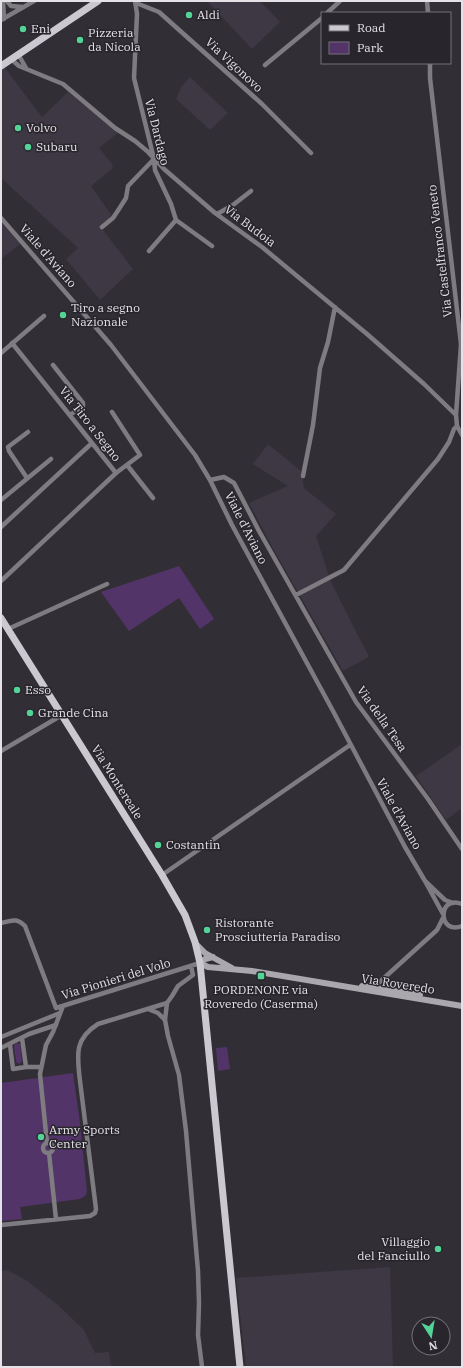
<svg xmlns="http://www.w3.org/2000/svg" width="463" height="1368" font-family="'IBM Plex Serif',serif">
<rect width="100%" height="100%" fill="#322e36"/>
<path fill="#3e3744" d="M207,1H260L280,22L252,49Z
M5,68L42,117L68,92L118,133L99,148L113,165L112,169L91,186L112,216L100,226L133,269L100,300L66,259L78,248L1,178V70Z
M190,77L228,113L210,130L176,99L182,86Z
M1,222L20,244L1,259Z
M268,444L301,471L304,488L336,514L316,536L331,582L369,657L343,671L275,552L249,503L288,486L253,464Z
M462,744V808L446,820L416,776Z
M390,1267L393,1367H246L236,1278Z
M7,1270L26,1280L59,1306L84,1330L95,1353L109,1352L111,1367H1V1271Z"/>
<path fill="#523468" d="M179,566L214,619L200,629L179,598L129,631L101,592Z
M16,1043L20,1044L22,1061L19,1064L16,1062L14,1046Z
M227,1047L230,1069L218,1071L216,1048Z
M73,1073L80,1123L87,1192L85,1196L80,1199L20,1207L22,1219L1,1221V1083Z"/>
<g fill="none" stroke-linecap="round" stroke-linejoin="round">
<path stroke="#7e7c80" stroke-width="4.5" d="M3,1L4,19
M7,1L11,6L23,7
M135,1L137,14L134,78L154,159L155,170L171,204L176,220L212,246
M427,1L428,13
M136,3L159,12L262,104L311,153
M327,13L340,1
M1,20L34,1
M18,54L26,68
M11,59L19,66L63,84L115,128L135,141L147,151L164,169L215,213L262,247L367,334L424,384L456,415
M430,63V78L461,344L456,415L457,426L462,435
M265,65L322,18
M217,214L233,205L251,191
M1,218L111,345L195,455L210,480L232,525L333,711L405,847L425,881
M102,227L113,218L119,209L126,198L128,186L154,159
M149,251L176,220
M12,343L116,473L140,455L112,412
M1,353L44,316
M53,365L83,403V406L70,415
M127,465L153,498
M303,476L313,425L320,368L328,342L335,307
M27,478L9,451L8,447L28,432
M210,480L224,477L234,483L259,531L356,702L428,799L462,849
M1,500L51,459
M1,527L92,443
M1,581L116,473
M296,595L344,570L438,459L449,442L454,429L457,426
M8,629L107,584
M1,751L62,715
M162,875L350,745
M462,904C437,894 438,936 462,926
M443,914L425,881L445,900L453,903
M1,923C12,921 16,917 25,926L56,1008L200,963
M191,966L193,975L178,986L172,996L167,1003L165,1020L168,1036L179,1075L186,1131L198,1271L199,1303L198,1335L202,1367
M373,988L437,930L443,918
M148,1009L158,1013L165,1020
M1,1037L60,1013
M10,1045L13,1069L26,1067L22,1038
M1,1048L29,1034L56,1025
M26,1067H41
M47,1143L40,1074L46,1045L53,1032L63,1006
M43 1148a5 5 0 1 1 10 0a5 5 0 1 1-10 0Z
M49,1153L56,1219
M1,1225L90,1216L95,1213L96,1209L80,1081C77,1055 74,1039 98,1024L167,1003"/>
<path stroke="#aaa7ad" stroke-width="6" d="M195,943L205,953L232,968
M213,957L205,959L200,963L208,967L252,971L462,1006
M362,986L420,995"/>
<path stroke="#ccc8d0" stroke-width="7" d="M1,66L98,1
M1,618L162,875L185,915L195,942L200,963L240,1367"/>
</g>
<g fill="#54d396" stroke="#28252c" stroke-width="1.5">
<circle cx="189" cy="15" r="4"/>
<circle cx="23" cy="29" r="4"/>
<circle cx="80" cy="40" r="4"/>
<circle cx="18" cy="128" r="4"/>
<circle cx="28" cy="147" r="4"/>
<circle cx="63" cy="315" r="4"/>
<circle cx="17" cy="690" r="4"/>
<circle cx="30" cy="713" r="4"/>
<circle cx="158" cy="845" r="4"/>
<circle cx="207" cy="930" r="4"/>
<rect x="257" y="972" width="8" height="8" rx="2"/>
<circle cx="41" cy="1137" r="4"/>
<circle cx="438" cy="1249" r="4"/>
</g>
<g text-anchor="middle" stroke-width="3" stroke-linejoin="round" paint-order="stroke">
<g font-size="12" fill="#e4e2e7" stroke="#28252c" text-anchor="start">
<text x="197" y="19">Aldi</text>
<text x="31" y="33">Eni</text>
<text x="88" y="37">Pizzeria<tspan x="88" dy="14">da Nicola</tspan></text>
<text x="26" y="132">Volvo</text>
<text x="36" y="151">Subaru</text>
<text x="71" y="312">Tiro a segno<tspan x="71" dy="14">Nazionale</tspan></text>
<text x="25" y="694">Esso</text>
<text x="38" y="717">Grande Cina</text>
<text x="166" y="849">Costantin</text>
<text x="215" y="927">Ristorante<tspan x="215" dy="14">Prosciutteria Paradiso</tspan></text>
<text x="261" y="994" text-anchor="middle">PORDENONE via<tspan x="261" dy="14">Roveredo (Caserma)</tspan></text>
<text x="49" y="1134">Army Sports<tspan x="49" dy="14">Center</tspan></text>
<text x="430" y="1246" text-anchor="end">Villaggio<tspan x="430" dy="14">del Fanciullo</tspan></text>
</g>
<g font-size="12" fill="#e4e2e7" stroke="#28252c">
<text transform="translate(234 65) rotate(43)" y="4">Via Vigonovo</text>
<text transform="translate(157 132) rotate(76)" y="4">Via Dardago</text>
<text transform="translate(250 226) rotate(37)" y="4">Via Budoia</text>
<text transform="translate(440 251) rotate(-97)" y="4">Via Castelfranco Veneto</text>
<text transform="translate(48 256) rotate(49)" y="4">Viale d'Aviano</text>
<text transform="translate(90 424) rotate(52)" y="4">Via Tiro a Segno</text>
<text transform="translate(246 528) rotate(63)" y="4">Viale d'Aviano</text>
<text transform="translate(382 719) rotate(55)" y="4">Via della Tesa</text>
<text transform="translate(117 782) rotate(58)" y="4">Via Montereale</text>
<text transform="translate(399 814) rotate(61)" y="4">Viale d'Aviano</text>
<text transform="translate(116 979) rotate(-17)" y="4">Via Pionieri del Volo</text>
<text transform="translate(398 984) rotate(9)" y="4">Via Roveredo</text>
</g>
</g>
<rect width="463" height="1368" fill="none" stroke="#e4e2e7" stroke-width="4"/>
<rect x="321" y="12" width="130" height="52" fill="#28252c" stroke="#737177"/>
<rect x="329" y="25" width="20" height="6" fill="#ccc8d0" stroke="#737177"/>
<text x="357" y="32" font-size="12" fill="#e4e2e7">Road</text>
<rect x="329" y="42" width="20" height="12" fill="#523468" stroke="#737177"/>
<text x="357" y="52" font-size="12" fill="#e4e2e7">Park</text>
<g transform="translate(431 1336) rotate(168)"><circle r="19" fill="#28252c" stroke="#737177"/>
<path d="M0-3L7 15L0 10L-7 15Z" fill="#54d396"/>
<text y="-6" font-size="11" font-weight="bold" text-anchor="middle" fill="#e4e2e7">N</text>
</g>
</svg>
